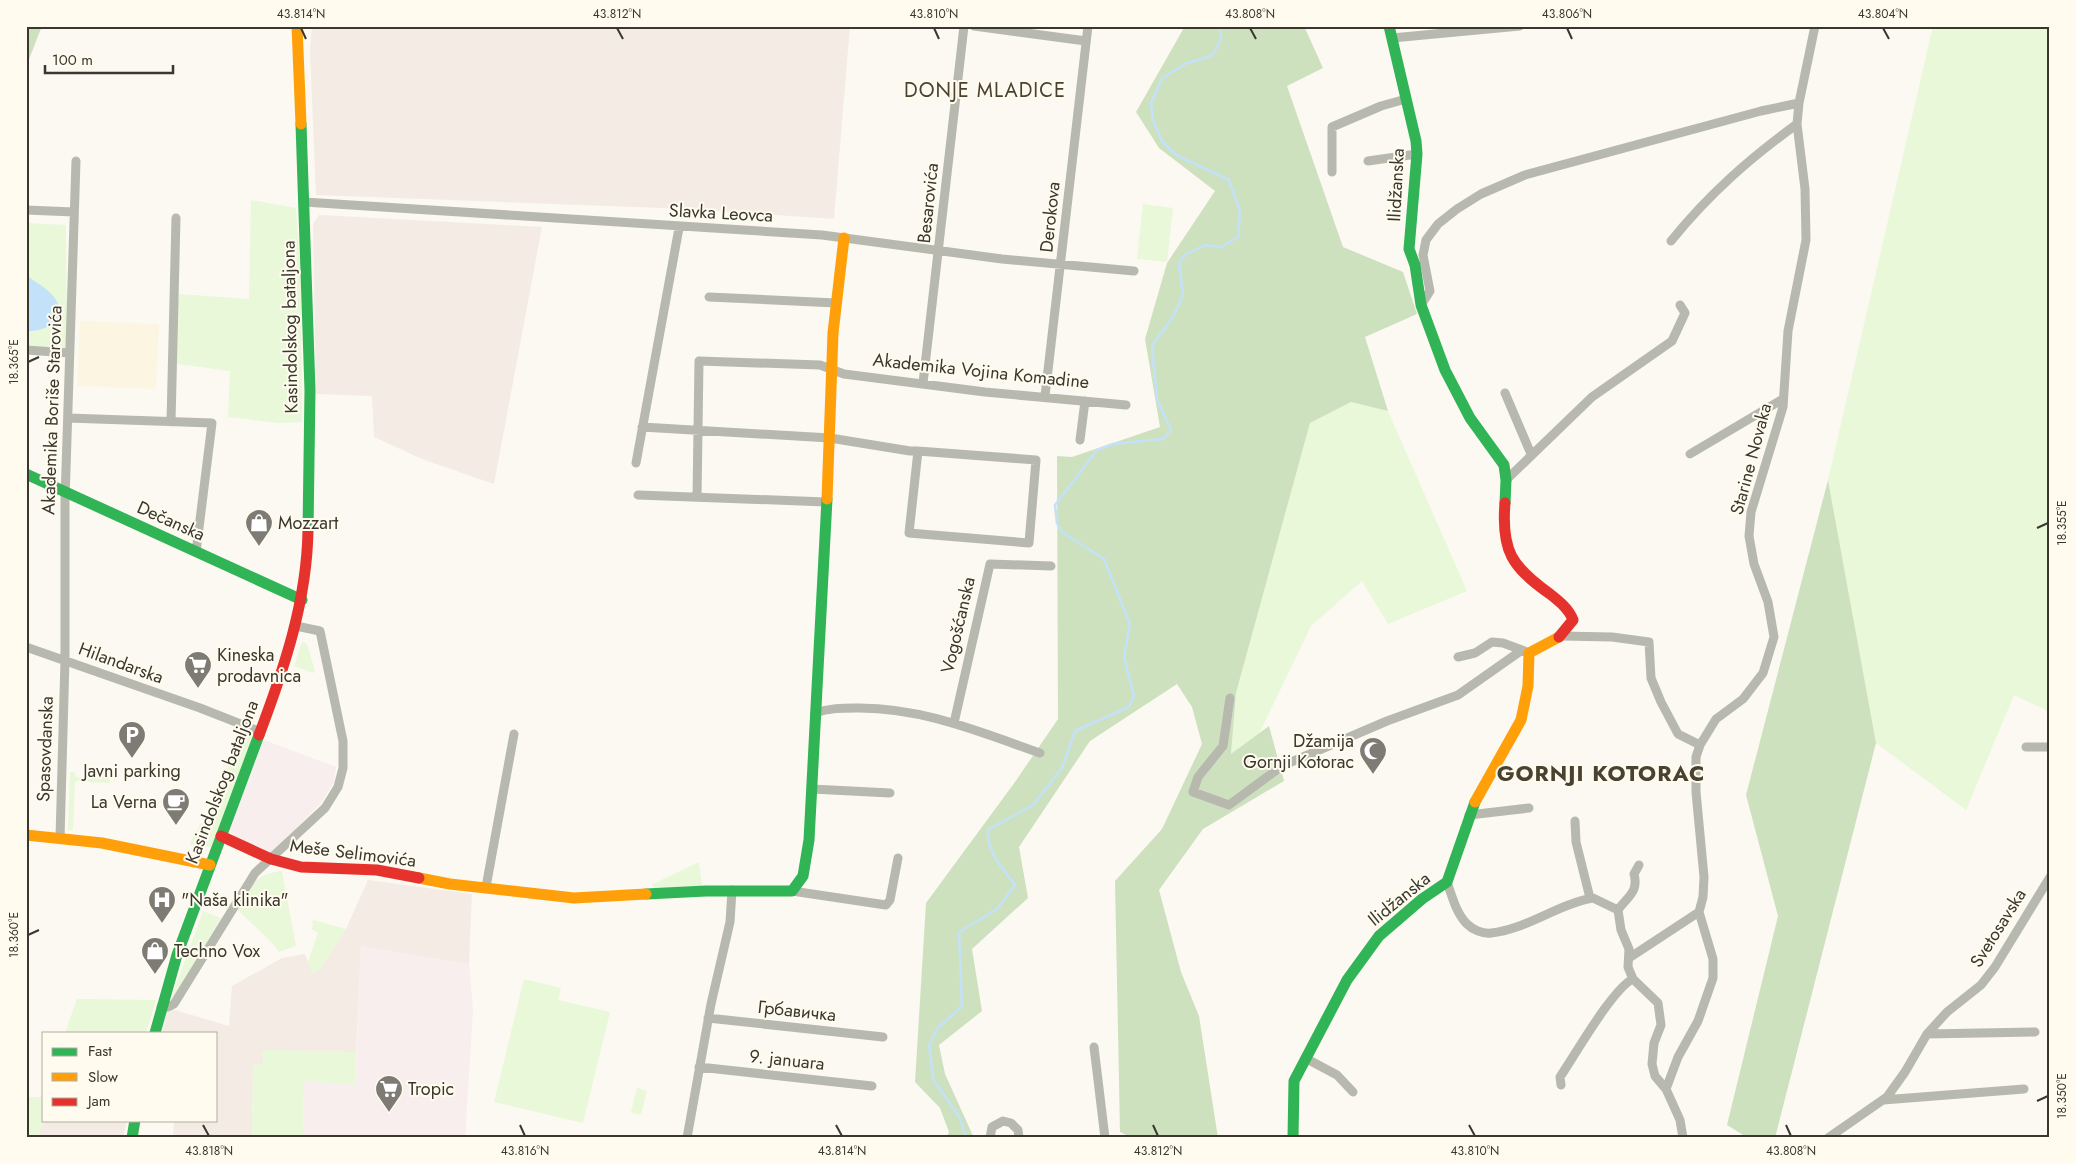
<svg xmlns="http://www.w3.org/2000/svg" width="2076" height="1164" font-family="Jost,sans-serif">
<rect width="100%" height="100%" fill="#fbf9f2"/>
<path fill="#f8eeed" d="M264,740L336,767L334,782L321,803L271,854L234,836L229,829Z
M361,946L469,964L473,1009L465,1138H303L304,1081L355,1085Z"/>
<path fill="#f4ebe5" d="M312,26H850L834,219L689,209L316,195L310,50Z
M319,215L542,227L494,484L422,459L374,437L372,396L316,394L313,224Z
M368,880L472,894L469,964L361,946L356,1052L262,1051L264,1065H253L252,1138H173L174,1120H216V1033H162L167,1011L175,1010L229,1026L232,986L282,958L305,954L313,974L346,929Z
M45,1120H127L123,1138H37Z"/>
<path fill="#fbf5e2" d="M80,321L159,324L156,389L77,386Z"/>
<path fill="#e8f8d9" d="M1933,26H2050V712L2014,695L1966,810L1876,743L1828,480Z
M251,200L296,208L301,283L302,422L278,423L228,417L230,371L170,363L179,294L249,299Z
M1143,204L1173,208L1167,262L1137,259Z
M26,223L66,225L67,350L26,346Z
M1351,402L1388,411L1467,591L1388,624L1362,581L1311,626L1259,734L1231,755L1236,693L1310,423Z
M302,642L307,644L315,671L313,673L294,666Z
M242,728L251,734V745L211,847L189,845L201,823L208,824Z
M70,772H74L76,777L101,779L102,772H105L110,778L109,783L75,781L73,830H68Z
M699,862L702,886L657,889L654,887L653,884Z
M282,871L296,946L279,952L273,944L237,909C251,888 254,874 282,871Z
M203,911L221,918L175,995L172,996Z
M313,920L346,929L321,968L313,975L308,961L318,933L312,929Z
M524,979L561,988L558,1000L610,1012L583,1123L494,1102Z
M77,999L156,1000L146,1033H65Z
M262,1050L356,1052L355,1085L304,1081L303,1138H252L253,1065L264,1064Z
M637,1088L647,1091L641,1115L631,1112Z
M44,1090L45,1120L37,1138H26V1097H41Z"/>
<path fill="#cee1be" d="M26,26H42L26,67Z
M1185,26H1304L1323,68L1287,86L1343,247L1403,272L1417,314L1365,337L1388,411L1351,402L1310,423L1236,693L1231,754L1269,726L1284,781L1203,829L1159,890L1181,972L1199,1016L1218,1138H1133L1120,1132L1115,881L1162,829L1202,744L1192,707L1177,684L1090,741L1019,847L1028,898L972,949L982,1011L939,1045L945,1074L974,1138H946L949,1132L940,1108L915,1082L926,903L1015,782L1058,719L1057,456L1072,457L1160,427L1145,339L1167,263L1215,191L1159,148L1136,112Z
M1828,480L1876,743L1775,1138H1748L1727,1125L1778,916L1746,795Z"/>
<path fill="#c3e2f9" d="M26,275C35,282 47,288 54,297C71,320 46,332 26,331Z"/>
<g fill="none" stroke-linecap="round" stroke-linejoin="round">
<path stroke="#c3e2f9" stroke-width="2.5" d="M966,1138L960,1118L933,1079L929,1045L938,1028L962,1006L959,932L997,909L1015,885C1002,868 987,852 988,830L1033,805L1062,768L1075,731L1129,707L1134,696L1124,657L1130,624L1104,559L1062,532L1057,523L1055,505L1097,450L1113,444L1163,439L1171,430L1157,400L1152,346L1172,318L1183,296L1179,262L1185,255L1205,245L1221,247L1238,237L1240,211L1229,180L1176,155L1162,141L1153,120L1151,104L1162,78L1187,63L1212,56L1221,39L1220,26"/>
<path stroke="#b7b8ae" stroke-width="9" d="M974,26L1086,41
M1392,38L1520,26
M1368,161L1417,154
M1332,172V127L1381,106L1406,99
M304,202L822,235L1002,259L1134,271
M26,210L74,212
M1671,241C1709,194 1749,159 1797,124
M709,297L836,303
M1421,305L1430,291L1423,255L1426,240L1438,224L1457,209L1481,194L1525,175L1761,111L1799,103
M26,350L69,353
M923,383L964,26
M1505,393L1531,454
M1045,396L1088,26
M68,418L212,423L196,552
M171,422L176,218
M642,427L830,438L910,451H918L1036,460L1029,543L909,533L918,451
M1080,440L1085,401
M1690,454L1783,399
M636,463L679,228
M1506,480L1592,397L1672,341L1685,313L1680,305
M638,495L826,502
M697,497L699,361L820,365L844,374L985,392L1126,405
M1561,636L1612,637L1649,642L1651,678L1661,702L1678,734L1700,745
M26,647L200,708L261,732
M1458,657L1475,653L1492,642L1503,643L1522,650
M1230,698L1223,746L1198,777L1193,792L1229,805L1282,766L1387,721L1458,695L1522,650L1529,653
M815,713C829,708 842,708 856,708C921,707 980,732 1040,753
M954,723L990,564L1051,566
M2026,747H2050
M812,789L890,793
M1469,815L1529,808
M1575,821L1576,842L1590,898
M60,838L65,660V500L76,161
M1447,882C1452,896 1456,913 1467,924C1473,930 1483,934 1491,933C1525,930 1558,904 1593,898L1618,910L1621,930L1629,949L1628,967L1633,979L1658,1003L1661,1025L1654,1043L1652,1064L1655,1076L1666,1089L1680,1120L1683,1138
M486,887L514,734
M792,891L886,905L890,900L898,858
M1618,910C1627,897 1639,892 1634,874L1639,865
M1629,958L1699,912
M161,1007H168L174,1004L255,873L325,808L338,787L343,768V741L320,631L296,626
M708,1018L883,1037
M1927,1034L2035,1032
M1094,1047L1105,1138
M1307,1059L1337,1075L1353,1092
M699,1067L872,1086
M1561,1085L1560,1077C1575,1055 1613,988 1633,979
M1666,1089L1678,1057L1698,1021L1713,978V959L1699,912L1703,897L1704,877L1696,792V757L1700,745L1716,719L1743,699L1763,673L1774,637L1768,602L1754,564L1749,536L1751,512L1783,407L1788,331L1806,240L1805,189L1797,124L1799,103L1815,26
M1883,1100L2024,1089
M687,1138L711,1004L730,922L732,890
M990,1138L992,1127L1003,1121L1011,1123L1018,1130L1019,1138
M1828,1138L1887,1097L1905,1072L1927,1034L1947,1012L1981,985L1995,967L2050,877"/>
<path stroke="#30b455" stroke-width="11" d="M1389,26L1416,141L1417,154L1409,249L1415,265L1421,305L1445,370L1470,418L1504,465L1506,480L1505,503
M301,124L310,390L308,530
M26,474L302,600
M646,894L706,891H792L803,876L809,840L827,499
M155,1033L177,955L259,735
M132,1138L135,1120
M1293,1138L1294,1081L1347,980L1379,936L1422,899L1447,882L1475,802"/>
<path stroke="#ff9f0a" stroke-width="11" d="M297,26L301,124
M827,499L833,333L844,238
M1475,802L1521,720L1528,686L1529,653L1559,637
M26,835L102,843L210,865
M419,878L450,884L574,898L646,894"/>
<path stroke="#e5322d" stroke-width="11" d="M1505,503C1501,551 1512,567 1550,594C1559,601 1569,609 1573,620L1559,637
M259,735C284,669 307,601 308,530
M221,836L271,859L301,867L377,870L419,878"/>
</g>
<path fill="none" stroke="#39372e" stroke-width="2" d="M301,28L306,39M617,28L623,39M934,28L939,39M1250,28L1256,39M1567,28L1572,39M1883,28L1889,39M28,362L39,357M2037,528L2048,523M28,935L39,930M2037,1101L2048,1096M203,1125L209,1136M520,1125L525,1136M836,1125L842,1136M1153,1125L1158,1136M1469,1125L1475,1136M1786,1125L1791,1136"/>
<defs>
<symbol id="shop-pin" viewBox="-11 -11 22 30"><path d="M0 17L-7.5 6A9.5 9.5 0 1 1 7.5 6Z" fill="#7d7b73" stroke="#fffbee"/><path d="M-5-2.5h2.3a2.7 3.5 0 0 1 5.4 0H5L5.5 6h-11ZM-1.5-2.5h3a1.5 2.3 0 0 0-3 0Z" fill="#fff"/></symbol>
<symbol id="supermarket-pin" viewBox="-11 -11 22 30"><path d="M0 17L-7.5 6A9.5 9.5 0 1 1 7.5 6Z" fill="#7d7b73" stroke="#fffbee"/><path d="M-6-5.5h2.5l.6 2H6L4.5 2H-2.5L-4.4-4H-6ZM-1.5 3.2a1.3 1.3 0 1 0 .1 0ZM3 3.2a1.3 1.3 0 1 0 .1 0Z" fill="#fff"/></symbol>
<symbol id="parking-pin" viewBox="-11 -11 22 30"><path d="M0 17L-7.5 6A9.5 9.5 0 1 1 7.5 6Z" fill="#7d7b73" stroke="#fffbee"/><path d="M-3.5-5.5H1a3.5 3.5 0 0 1 0 7H-1V5.5H-3.5ZM-1-3.4V-.6H.8a1.4 1.4 0 0 0 0-2.8Z" fill="#fff"/></symbol>
<symbol id="mosque-pin" viewBox="-11 -11 22 30"><path d="M0 17L-7.5 6A9.5 9.5 0 1 1 7.5 6Z" fill="#7d7b73" stroke="#fffbee"/><path d="M3.5-4.9A6 6 0 1 0 3.5 4.9A5 5 0 1 1 3.5-4.9Z" fill="#fff"/></symbol>
<symbol id="cafe-pin" viewBox="-11 -11 22 30"><path d="M0 17L-7.5 6A9.5 9.5 0 1 1 7.5 6Z" fill="#7d7b73" stroke="#fffbee"/><path d="M-5.5-4.5H6V0H3Q3 3.5 0 3.5H-2.5Q-5.5 3.5-5.5 0ZM3-3.2v2h1.7v-2ZM-6 4.5H4V6H-6Z" fill="#fff"/></symbol>
<symbol id="hospital-pin" viewBox="-11 -11 22 30"><path d="M0 17L-7.5 6A9.5 9.5 0 1 1 7.5 6Z" fill="#7d7b73" stroke="#fffbee"/><path d="M-5-5h3v3.5h4V-5h3V5h-3V1.5h-4V5h-3Z" fill="#fff"/></symbol>
</defs>
<g fill-rule="evenodd">
<use href="#shop-pin" x="243" y="507" width="32" height="43"/>
<use href="#supermarket-pin" x="182" y="649" width="32" height="43"/>
<use href="#parking-pin" x="116" y="719" width="32" height="43"/>
<use href="#mosque-pin" x="1357" y="735" width="32" height="43"/>
<use href="#cafe-pin" x="160" y="786" width="32" height="43"/>
<use href="#hospital-pin" x="146" y="884" width="32" height="43"/>
<use href="#shop-pin" x="139" y="935" width="32" height="43"/>
<use href="#supermarket-pin" x="373" y="1073" width="32" height="43"/>
</g>
<g text-anchor="middle" stroke-width="4" stroke-linejoin="round" paint-order="stroke">
<g font-size="18" fill="#39372e" stroke="#fffbee">
<text transform="translate(1396 185) rotate(-87)" y="6">Ilidžanska</text>
<text transform="translate(928 203) rotate(-84)" y="6">Besarovića</text>
<text transform="translate(721 213) rotate(3)" y="6">Slavka Leovca</text>
<text transform="translate(1050 217) rotate(-84)" y="6">Derokova</text>
<text transform="translate(290 327) rotate(-91)" y="6">Kasindolskog bataljona</text>
<text transform="translate(981 371) rotate(6)" y="6">Akademika Vojina Komadine</text>
<text transform="translate(52 410) rotate(-88)" y="6">Akademika Boriše Starovića</text>
<text transform="translate(1751 459) rotate(-75)" y="6">Starine Novaka</text>
<text transform="translate(171 521) rotate(24)" y="6">Dečanska</text>
<text transform="translate(958 625) rotate(-77)" y="6">Vogošćanska</text>
<text transform="translate(121 663) rotate(20)" y="6">Hilandarska</text>
<text transform="translate(45 749) rotate(-88)" y="6">Spasovdanska</text>
<text transform="translate(222 782) rotate(-69)" y="6">Kasindolskog bataljona</text>
<text transform="translate(353 853) rotate(7)" y="6">Meše Selimovića</text>
<text transform="translate(1399 899) rotate(-39)" y="6">Ilidžanska</text>
<text transform="translate(1998 928) rotate(-58)" y="6">Svetosavska</text>
<text transform="translate(797 1011) rotate(6)" y="6">Грбавичка</text>
<text transform="translate(787 1060) rotate(6)" y="6">9. januara</text>
</g>
<g font-size="18" fill="#39372e" stroke="#fffbee" text-anchor="start">
<text x="278" y="529">Mozzart</text>
<text x="217" y="661">Kineska<tspan x="217" dy="21">prodavnica</tspan></text>
<text x="1354" y="747" text-anchor="end">Džamija<tspan x="1354" dy="21">Gornji Kotorac</tspan></text>
<text x="132" y="777" text-anchor="middle">Javni parking</text>
<text x="157" y="808" text-anchor="end">La Verna</text>
<text x="181" y="906">"Naša klinika"</text>
<text x="174" y="957">Techno Vox</text>
<text x="408" y="1095">Tropic</text>
</g>
<g font-size="20" letter-spacing="1" fill="#484331" stroke="#fffbee">
<text x="985" y="97">DONJE MLADICE</text>
</g>
<g font-size="22" font-weight="bold" letter-spacing="1" fill="#484331" stroke="#fffbee">
<text x="1601" y="781">GORNJI KOTORAC</text>
</g>
</g>
<rect width="2076" height="1164" fill="none" stroke="#fffbee" stroke-width="55"/>
<rect x="42" y="1032" width="175" height="90" fill="#fffbee" stroke="#b0ada1"/>
<rect x="52" y="1048" width="25" height="8" fill="#30b455" stroke="#b0ada1"/>
<text x="88" y="1056" font-size="15" fill="#39372e">Fast</text>
<rect x="52" y="1073" width="25" height="8" fill="#ff9f0a" stroke="#b0ada1"/>
<text x="88" y="1082" font-size="15" fill="#39372e">Slow</text>
<rect x="52" y="1098" width="25" height="8" fill="#e5322d" stroke="#b0ada1"/>
<text x="88" y="1106" font-size="15" fill="#39372e">Jam</text>
<path d="M45 65v8h128v-8" fill="none" stroke="#39372e" stroke-width="2.5"/>
<text x="52" y="65" font-size="15" fill="#39372e" stroke="#fffbee" stroke-width="4" paint-order="stroke">100 m</text>
<rect x="28" y="28" width="2020" height="1108" fill="none" stroke="#39372e" stroke-width="2"/>
<g font-size="12" text-anchor="middle" fill="#39372e">
<text x="301" y="18">43.814°N</text>
<text x="617" y="18">43.812°N</text>
<text x="934" y="18">43.810°N</text>
<text x="1250" y="18">43.808°N</text>
<text x="1567" y="18">43.806°N</text>
<text x="1883" y="18">43.804°N</text>
<text transform="translate(14 362) rotate(-90)" y="4">18.365°E</text>
<text transform="translate(2062 523) rotate(-90)" y="4">18.355°E</text>
<text transform="translate(14 935) rotate(-90)" y="4">18.360°E</text>
<text transform="translate(2062 1096) rotate(-90)" y="4">18.350°E</text>
<text x="209" y="1155">43.818°N</text>
<text x="525" y="1155">43.816°N</text>
<text x="842" y="1155">43.814°N</text>
<text x="1158" y="1155">43.812°N</text>
<text x="1475" y="1155">43.810°N</text>
<text x="1791" y="1155">43.808°N</text>
</g>
</svg>
